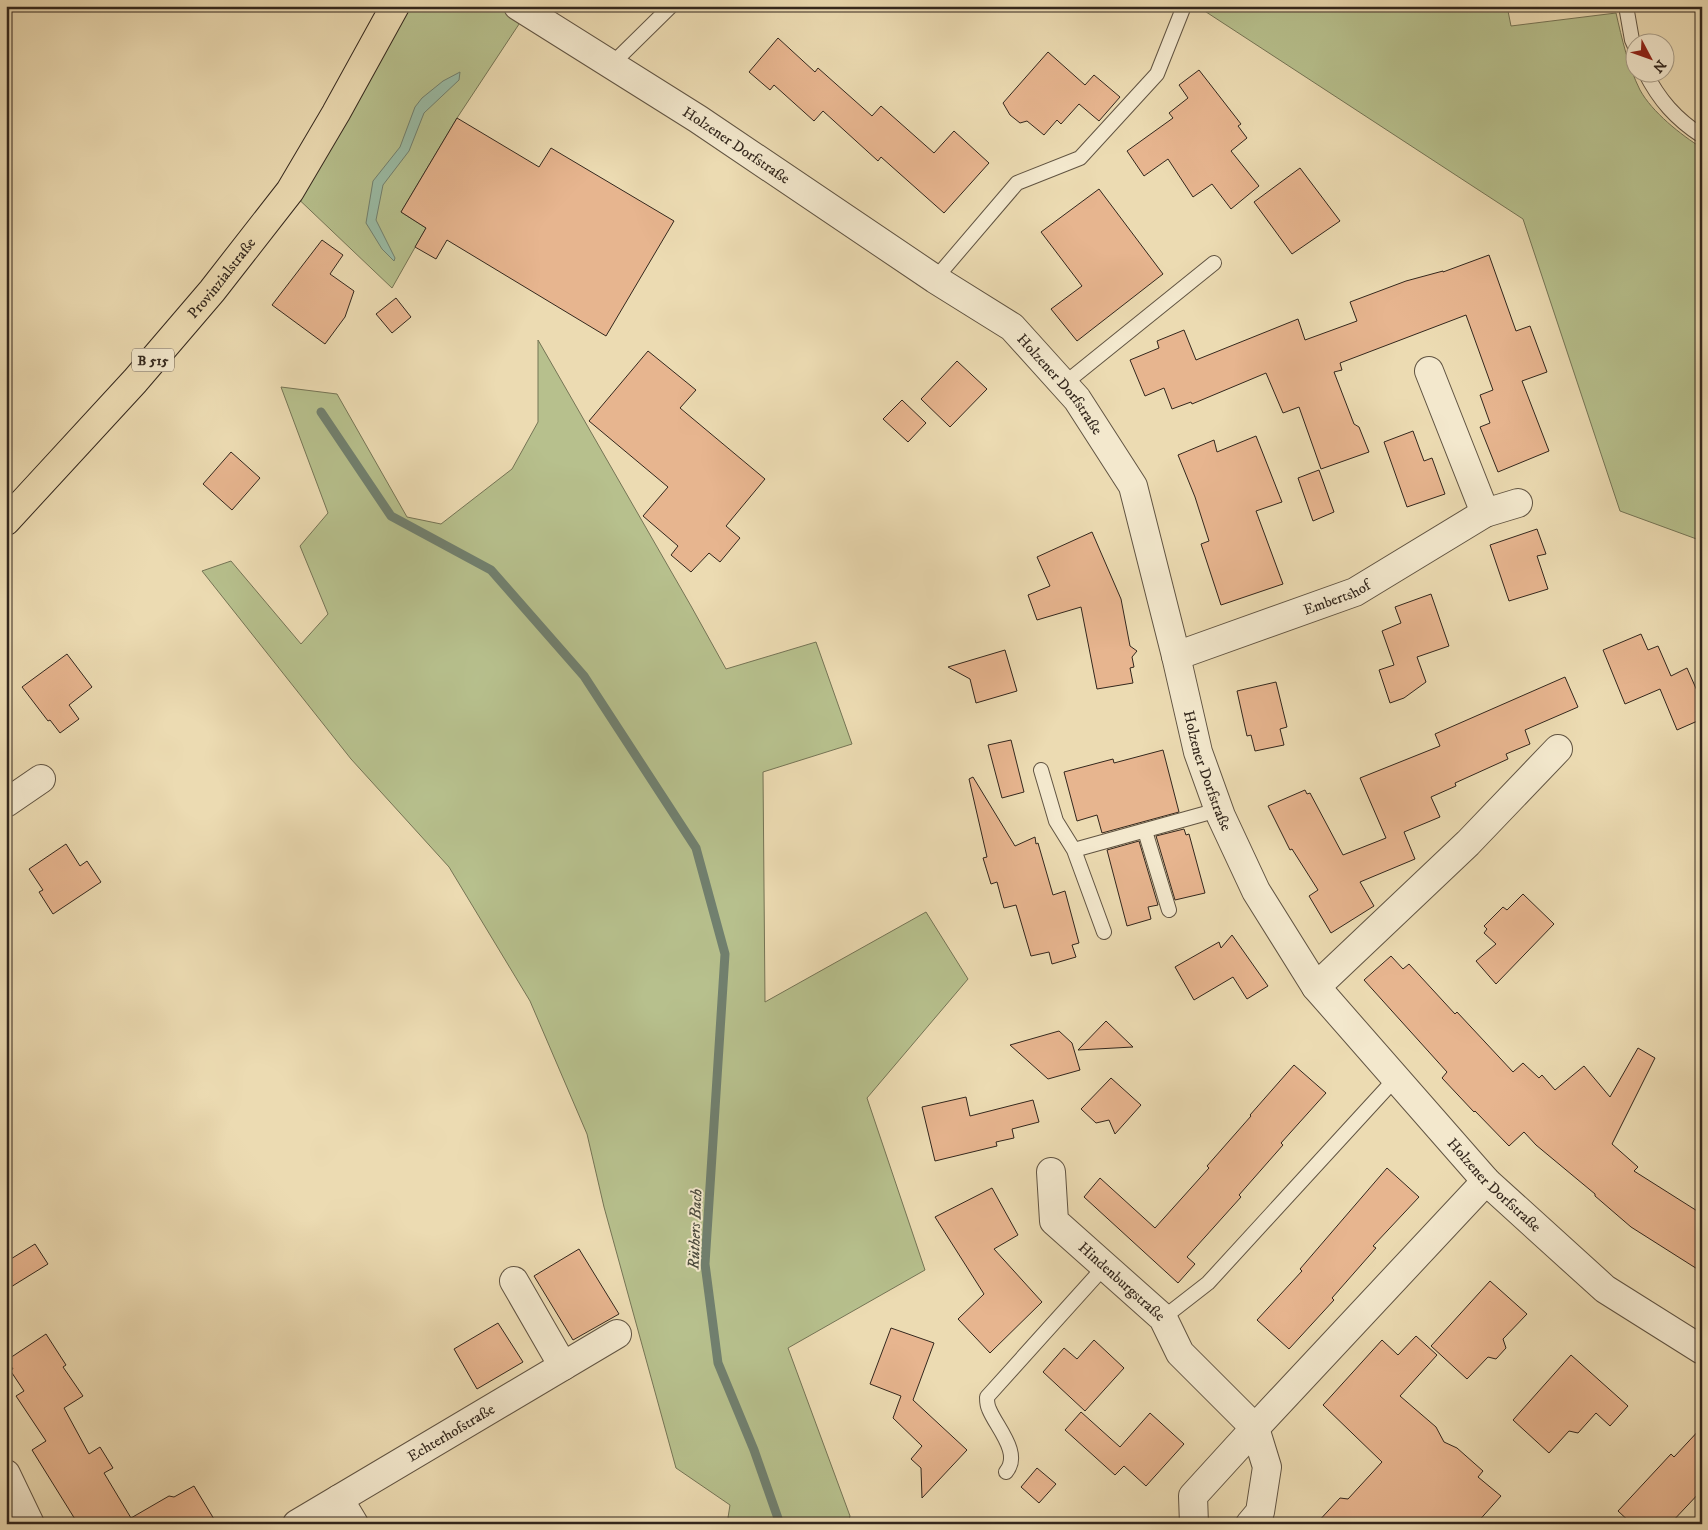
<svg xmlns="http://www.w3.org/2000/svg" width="1708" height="1530" font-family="'IM FELL DW Pica',serif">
<rect width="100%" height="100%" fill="#ecdbb2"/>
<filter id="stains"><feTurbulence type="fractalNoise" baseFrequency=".004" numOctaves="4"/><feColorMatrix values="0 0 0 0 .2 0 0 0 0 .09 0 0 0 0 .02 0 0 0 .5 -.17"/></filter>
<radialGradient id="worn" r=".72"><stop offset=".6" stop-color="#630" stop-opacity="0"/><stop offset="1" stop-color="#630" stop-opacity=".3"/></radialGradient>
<path fill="#b7c08d" stroke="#757455" d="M395,6H519L527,12L457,118L401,212L426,228L392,288L290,191Z
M1201,6H1507L1511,26L1616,13C1622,39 1628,66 1640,90C1652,112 1681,135 1702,148V541L1620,511L1523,219L1200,8Z
M538,340L691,606L726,669L816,642L852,744L763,772L765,1002L926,912L968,979L867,1098L925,1270L788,1348L850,1516L848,1524H727L730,1505L676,1468L604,1207L587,1134L530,1001L449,867L351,759L202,571L231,561L301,644L328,614L300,546L328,513L281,387L337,394L407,517L441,524L512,469L538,422Z"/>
<path fill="#9abca6" stroke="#71806f" d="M460,72L459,80L424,113L409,151L383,185L376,220L395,258L394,261L382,249L366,223L373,181L400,147L415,107L422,98L443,81Z"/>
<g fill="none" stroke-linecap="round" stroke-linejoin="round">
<path stroke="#71806f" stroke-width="9" d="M321,412L391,516L491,570L584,676L696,848L725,954L705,1264L718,1363L754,1450L780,1524"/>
</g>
<path fill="#e7b58f" stroke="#33271d" d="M778,38L815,72L818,68L872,116L881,106L934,153L954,131L989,163L944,213L881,157L878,161L823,111L814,121L774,85L770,90L749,72Z
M1048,52L1085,85L1094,75L1120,97L1099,121L1079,104L1061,124L1057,120L1044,135L1027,121L1020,123L1010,115L1003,103Z
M1199,70L1241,124L1238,126L1247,138L1231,151L1259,186L1231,209L1212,184L1193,197L1168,159L1144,176L1127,151L1173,118L1169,113L1188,98L1179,85Z
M457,118L539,167L551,148L674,221L606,336L447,240L436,259L415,247L426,228L401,212Z
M1300,168L1340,221L1292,254L1254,202Z
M1099,189L1163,274L1077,341L1051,309L1082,286L1041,232Z
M322,240L343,255L330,274L354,291L345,317L325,344L272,305Z
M1489,255L1516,331L1530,326L1547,372L1522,381L1549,451L1498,472L1480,427L1490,423L1480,395L1493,390L1466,315L1340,363L1342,370L1334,372L1354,424L1359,427L1369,452L1321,469L1299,407L1283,413L1266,373L1192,404L1191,402L1172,409L1164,388L1145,396L1130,360L1159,348L1157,341L1184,330L1196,360L1298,319L1305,340L1357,321L1350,302L1406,281L1443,271V272Z
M396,298L411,317L392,333L376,314Z
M648,351L696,390L680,408L765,479L726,526L740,538L720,562L709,553L691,572L671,555L678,546L643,516L668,487L589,421Z
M957,361L987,389L950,427L921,399Z
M902,400L926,423L908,442L883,419Z
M1413,431L1424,461L1432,458L1445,494L1407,507L1384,442Z
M1256,436L1282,502L1256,511L1283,584L1221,605L1201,544L1209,541L1195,497L1178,455L1214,440L1217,452Z
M231,452L260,478L232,510L203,484Z
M1319,470L1334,512L1313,521L1298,478Z
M1537,529L1546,554L1537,556L1548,589L1509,601L1490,545Z
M1092,532L1121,599L1130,646L1137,651L1132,657L1134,667L1130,668L1133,683L1097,689L1081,607L1037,620L1028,595L1050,586L1037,557Z
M1431,594L1449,646L1417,657L1426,682L1404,698L1390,703L1379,670L1394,665L1382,631L1401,623L1395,607Z
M1641,634L1648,650L1658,646L1671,676L1687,668L1702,702V719L1677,730L1660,689L1625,704L1603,650Z
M1005,650L1017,691L976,703L970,679L948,667Z
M67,654L92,687L69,705L79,719L60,733L50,720L48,721L22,687Z
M1565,677L1578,707L1525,730L1530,744L1506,754L1508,759L1455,783L1456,786L1431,797L1440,817L1404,832L1415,859L1360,882L1374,906L1331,933L1309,896L1318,890L1292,849L1290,850L1268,806L1305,790L1307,794L1310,793L1343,855L1386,838L1360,778L1440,746L1435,734Z
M1276,682L1287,727L1280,729L1284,745L1255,751L1251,735L1247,736L1237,691Z
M1011,740L1024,792L1002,798L988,745Z
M1163,750L1179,812L1102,833L1097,815L1077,821L1064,772L1113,759L1114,763Z
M973,777L1015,846L1035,837L1036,844L1038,843L1053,895L1065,891L1079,943L1072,945L1076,957L1052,964L1049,952L1031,956L1016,905L1004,908L997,882L991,884L983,858L987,857L969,779Z
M1184,829L1186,835L1189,834L1205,893L1175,900L1156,836Z
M1139,841L1158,905L1148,907L1151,919L1127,926L1107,850Z
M66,844L80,866L87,861L101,882L53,914L39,892L43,890L29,869Z
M1523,894L1554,924L1496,984L1476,961L1496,944L1484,933L1487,929L1484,926L1503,907L1507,910Z
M1232,935L1268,986L1247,999L1233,977L1194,1000L1175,967L1219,942L1221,948Z
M1391,956L1403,969L1409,964L1455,1014L1457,1012L1513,1072L1523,1063L1539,1078L1542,1075L1555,1090L1584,1066L1610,1097L1638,1048L1655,1058L1612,1144L1638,1167L1634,1171L1702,1214V1272L1631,1227L1595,1196V1194L1536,1145L1524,1132L1509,1146L1475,1111L1474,1112L1442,1078L1447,1072L1364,980Z
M1106,1021L1133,1047L1078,1050Z
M1059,1031L1072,1043L1080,1070L1048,1079L1010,1045Z
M1294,1065L1326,1093L1281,1143L1283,1145L1239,1195L1241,1197L1187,1257L1195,1264L1178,1283L1084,1197L1100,1178L1155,1228L1209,1168L1207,1166L1251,1116L1250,1115Z
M1111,1078L1141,1105L1115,1134L1109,1120L1096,1123L1081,1109Z
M966,1097L970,1116L1033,1100L1039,1122L1012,1129L1014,1138L996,1142L997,1146L935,1161L922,1107Z
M1387,1168L1419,1197L1373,1246L1376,1248L1332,1298L1334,1300L1289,1349L1257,1320L1302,1271L1300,1269Z
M992,1188L1018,1235L994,1249L1042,1302L990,1353L958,1319L984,1294L935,1217Z
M35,1244L48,1264L6,1290V1262Z
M579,1249L619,1314L573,1340L534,1276Z
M1490,1281L1527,1314L1503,1339L1506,1348L1496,1359L1488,1357L1467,1379L1431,1346Z
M498,1323L523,1362L477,1389L454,1349Z
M891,1328L934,1343L913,1400L967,1450L922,1498L921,1468L911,1459L922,1446L893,1418L901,1396L870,1384Z
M46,1334L66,1365L63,1367L83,1396L64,1408L89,1454L100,1447L113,1468L104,1473L131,1518L169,1496L174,1497L194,1486L217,1524H78L32,1450L46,1441L16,1396L24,1391L10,1370L13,1369L7,1360Z
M1416,1336L1437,1355L1400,1396L1436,1427L1444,1442L1457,1448L1483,1471L1478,1477L1501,1496L1476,1524H1316L1340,1498L1348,1499L1382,1462L1323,1405L1382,1340L1398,1355Z
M1094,1340L1124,1368L1085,1411L1043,1372L1064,1348L1077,1359Z
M1571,1355L1628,1406L1610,1426L1596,1413L1578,1433L1569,1431L1549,1453L1513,1420Z
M1081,1412L1120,1447L1150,1413L1184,1444L1146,1486L1124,1466L1115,1475L1065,1430Z
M1702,1427V1490L1670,1524H1632L1618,1511L1671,1454L1674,1457Z
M1037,1468L1056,1484L1039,1503L1021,1487Z"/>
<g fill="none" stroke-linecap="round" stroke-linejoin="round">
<defs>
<path id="service" d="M1626,6L1632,40L1636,49
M611,65L671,6
M1645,72C1659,100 1676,119 1702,136
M935,279L1017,183L1080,158L1157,74L1184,6
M1064,384L1214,263
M1041,770L1056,821L1074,850L1104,932
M1145,831L1169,910
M1074,850L1218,810
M1163,1318L1208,1283L1396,1078
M1006,1472C1022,1453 996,1427 989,1409C987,1405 987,1401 987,1397L1105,1266"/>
<g id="minor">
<path id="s1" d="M518,6L698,119L935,279L1012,327L1077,399L1133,486L1176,656L1198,752L1221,816L1256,891L1316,987L1486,1181L1605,1289L1702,1350"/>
<path d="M1429,371L1485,513"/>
<path id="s2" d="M1176,656L1355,592L1485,513L1518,503"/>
<path d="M6,803L41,779"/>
<path d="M1316,987L1468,843L1558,749"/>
<path id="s3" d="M1051,1172L1054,1221L1163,1318L1180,1353L1255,1428L1267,1467L1260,1512L1250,1524"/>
<path d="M514,1281L563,1366"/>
<path d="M6,1474L30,1524"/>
<path d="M339,1499L354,1524"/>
<path id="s4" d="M297,1524L617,1334"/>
<path d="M1194,1524L1193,1496L1255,1428L1486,1181"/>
</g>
<g id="primary">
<path id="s5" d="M6,521L135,381L212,291L290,191L336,113L395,6"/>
</g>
</defs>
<use href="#service" stroke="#615442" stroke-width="16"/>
<use href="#minor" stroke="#615442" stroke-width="30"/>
<use href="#primary" stroke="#33271d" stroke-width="30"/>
<use href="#service" stroke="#f3e8cd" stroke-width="14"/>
<use href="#minor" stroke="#f3e8cd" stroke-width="28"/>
<use href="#primary" stroke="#ecdbb2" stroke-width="28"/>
</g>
<g text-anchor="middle" stroke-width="4" stroke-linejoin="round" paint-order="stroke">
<rect fill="#f3e8cd" stroke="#6d6152" stroke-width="1" x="132" y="348.5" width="42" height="23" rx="4"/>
<g font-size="14" font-weight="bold" fill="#33271d">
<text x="153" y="365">B 515</text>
</g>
<g font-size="15" fill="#33271d" stroke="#f3e8cd">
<text dy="5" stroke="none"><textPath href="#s1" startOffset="259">Holzener Dorfstraße</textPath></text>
<text dy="5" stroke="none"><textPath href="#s5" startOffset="325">Provinzialstraße</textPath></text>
<text dy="5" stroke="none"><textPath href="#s1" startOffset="664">Holzener Dorfstraße</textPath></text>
<text dy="5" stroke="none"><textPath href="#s2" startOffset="171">Embertshof</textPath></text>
<text dy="5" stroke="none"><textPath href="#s1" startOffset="1084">Holzener Dorfstraße</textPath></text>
<text dy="5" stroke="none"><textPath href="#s1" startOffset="1594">Holzener Dorfstraße</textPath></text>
<text dy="5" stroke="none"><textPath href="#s3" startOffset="140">Hindenburgstraße</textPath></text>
<text dy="5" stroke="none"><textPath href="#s4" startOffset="179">Echterhofstraße</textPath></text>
</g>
<g font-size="16" font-style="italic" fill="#4d4c3f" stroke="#f3e8cd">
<text transform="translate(694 1229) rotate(-88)" y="6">Rüthers Bach</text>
</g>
</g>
<rect width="1708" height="1530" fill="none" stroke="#ecdbb2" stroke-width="25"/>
<rect x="8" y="8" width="1693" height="1515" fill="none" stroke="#33271d" stroke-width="2.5"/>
<rect x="12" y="12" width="1683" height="1505" fill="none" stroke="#33271d"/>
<g transform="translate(1650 58) rotate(131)"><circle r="24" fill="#f3e8cd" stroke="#a69b87"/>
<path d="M0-4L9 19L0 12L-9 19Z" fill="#8f2418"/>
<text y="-8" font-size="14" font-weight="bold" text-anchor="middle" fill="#33271d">N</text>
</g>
<rect width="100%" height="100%" filter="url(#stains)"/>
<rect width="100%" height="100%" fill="url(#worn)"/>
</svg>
